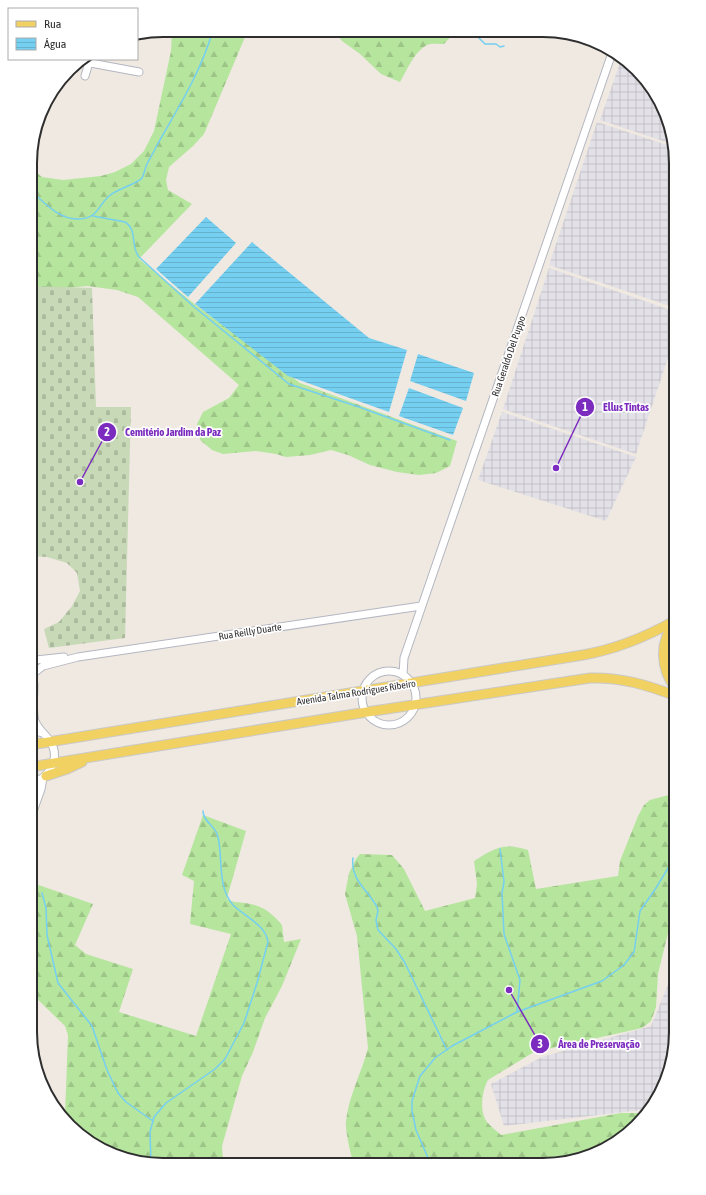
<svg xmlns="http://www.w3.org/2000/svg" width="706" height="1195" font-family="'Asap Condensed',sans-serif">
<defs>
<pattern id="industrial-grid" width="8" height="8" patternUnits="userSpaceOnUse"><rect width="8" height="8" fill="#e3e1e8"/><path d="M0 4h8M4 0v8" fill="none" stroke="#c3c1c7"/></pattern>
<pattern id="forest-firs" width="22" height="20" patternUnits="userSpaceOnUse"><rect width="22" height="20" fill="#b6e59e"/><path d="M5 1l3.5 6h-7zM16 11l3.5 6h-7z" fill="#9dc588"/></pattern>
<pattern id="cemetery-stones" width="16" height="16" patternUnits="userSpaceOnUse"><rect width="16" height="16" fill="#c8d9b8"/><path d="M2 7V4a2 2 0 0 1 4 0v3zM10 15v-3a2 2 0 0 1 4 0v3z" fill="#acbb9e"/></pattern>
<pattern id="water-rules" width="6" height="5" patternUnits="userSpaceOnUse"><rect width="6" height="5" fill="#75cff0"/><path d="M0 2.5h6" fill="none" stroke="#66b2ce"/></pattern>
</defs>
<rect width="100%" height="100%" fill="#efe9e1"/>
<path fill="url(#industrial-grid)" d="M622,57L666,113L672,144L600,120Z
M597,122L673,147L676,163V308L549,265Z
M549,268L676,312V334L636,454L503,409Z
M502,412L636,457L606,521L478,480Z
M676,965V1041L669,1075L650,1109L504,1126L491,1084L542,1057L651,1026Z"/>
<path fill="url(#forest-firs)" d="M172,30H248L204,134L193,146L169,167L166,180L168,190L192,204L139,259L197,306L300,383L457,441L450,466L436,473L419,475L397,472L370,465L348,455L331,450L310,455L286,457L276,454L256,451L223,454L212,450L200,440L197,424L203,412L229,398L239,385L138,297L117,290L87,286L59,289L31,287V168L42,177L63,180L101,176L115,172L131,164L144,151L154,131L171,51Z
M334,31H456L444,44C439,44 431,43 427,45C414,52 407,70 400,82L381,74L360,54L342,41Z
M676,793V914L668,933L658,974L656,1007L651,1021L642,1028L534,1052L488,1080C482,1090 479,1112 487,1122C491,1127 497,1131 501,1135L621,1113H649L593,1155L543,1165L354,1164C351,1157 345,1129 346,1122C348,1097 362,1072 368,1048L357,936L345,894L349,873L356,859L360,854L392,855L404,869L425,911L475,898L477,884L474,861C494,848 504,842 528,850L536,889L618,876L620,861L638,816L644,805L650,800Z
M203,815L246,831L227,898V899C235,903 238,902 245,903C262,905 272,913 282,925L284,942L301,939L282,986L265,1018L253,1052L242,1076L222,1146L223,1161L225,1164H146L82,1138L65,1115L68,1035L65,1026L30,992V882L93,904L75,945L86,954L133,969L119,1012L196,1036L231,934L190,924L194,881L182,875Z"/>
<path fill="url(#cemetery-stones)" d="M31,286L92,288L96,407H131L125,638L49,648L44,629L59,622L72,606L80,591L77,573L67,563L47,557L31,556Z"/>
<path fill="url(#water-rules)" d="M206,217L236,243L188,297L156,269Z
M252,242L369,338L407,350L389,412L288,376L195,304Z
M418,354L474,373L466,401L410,381Z
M409,388L463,408L453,435L399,416Z"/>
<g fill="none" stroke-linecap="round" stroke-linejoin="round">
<path stroke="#75cff0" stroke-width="1.5" d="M413,31L427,33L443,31
M457,31L478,37L485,44H496L500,47L504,46
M31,191C44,202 58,219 77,219C98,219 97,207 109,196C117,189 137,184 142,178C144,174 145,169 147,164C150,158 154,152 157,145C178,108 201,72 213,30
M93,216L125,222C138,230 130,246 139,257L193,306L289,384L356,406L450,440
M500,849L504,882L502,893L504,934L520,980L517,1012
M353,858C350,880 368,890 377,907L378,911L376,920L378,930L396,949L405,963L447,1050
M42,893L46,908L47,935L58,983L92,1026L107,1070L118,1093L126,1102L153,1121
M151,1164L150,1132L154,1117L166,1103L215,1069L225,1059L244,1023L257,983L268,942C266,925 244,916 233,905C217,887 223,858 218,837C216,826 203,822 203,811
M431,1165L416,1130L412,1111V1101L420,1076L435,1058L452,1046L517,1012L602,981L624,965L634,952L640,911L656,888L676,855"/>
<defs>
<path id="minor" d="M142,34L144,35
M80,61L139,72
M85,76L90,59
M30,662L36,660L64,657
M362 698a27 27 0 1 1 54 0a27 27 0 1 1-54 0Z
M34,673L43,666L78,657L421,606
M403,675L404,658L612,53
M30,729L42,733
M30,783C50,779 61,758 50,741C45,734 38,729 35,721C32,710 34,696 34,684
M30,820L41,789L43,778"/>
<path id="major" d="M675,622C659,642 660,669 676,689
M30,745L583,655C617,649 646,637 676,620
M30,767L367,712L590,678C621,677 647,685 676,696
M46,776L67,769L82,762"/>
</defs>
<use href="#minor" stroke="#b4b7c1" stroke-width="9"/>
<use href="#major" stroke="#c9c9c9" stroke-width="11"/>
<use href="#minor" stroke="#fff" stroke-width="7"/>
<use href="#major" stroke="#f2d163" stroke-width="9"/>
</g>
<g text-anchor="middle" stroke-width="3.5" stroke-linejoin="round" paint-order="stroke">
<g font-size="10" fill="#2e2e2e" stroke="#fff">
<text transform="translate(508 356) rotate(-71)" y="4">Rua Geraldo Del Puppo</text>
<text transform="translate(250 631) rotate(-9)" y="4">Rua Reilly Duarte</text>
<text transform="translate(356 692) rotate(-9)" y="4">Avenida Talma Rodrigues Ribeiro</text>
</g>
</g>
<path d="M0 0H706V1195H0ZM163 37H543A126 126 0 0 1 669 163V1032A126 126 0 0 1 543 1158H163A126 126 0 0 1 37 1032V163A126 126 0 0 1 163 37Z" fill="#fff" fill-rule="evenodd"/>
<path fill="none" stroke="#2e2e2e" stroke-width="2" d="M163 37H543A126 126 0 0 1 669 163V1032A126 126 0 0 1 543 1158H163A126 126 0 0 1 37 1032V163A126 126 0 0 1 163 37Z"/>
<path fill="none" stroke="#7b2cbf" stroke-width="1.5" d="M556 468L585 407M80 482L107 432M509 990L540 1044"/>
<g fill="#7b2cbf" stroke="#fff" stroke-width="1.5">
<circle cx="556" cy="468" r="4"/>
<circle cx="80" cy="482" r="4"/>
<circle cx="509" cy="990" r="4"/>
<circle cx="585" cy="407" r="10"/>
<circle cx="107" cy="432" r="10"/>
<circle cx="540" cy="1044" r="10"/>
</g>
<g font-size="12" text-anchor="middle" font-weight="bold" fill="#fff">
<text x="585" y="411">1</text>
<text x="107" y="436">2</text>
<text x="540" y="1048">3</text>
</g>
<g font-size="11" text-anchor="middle" font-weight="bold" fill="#7b2cbf" stroke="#fff" stroke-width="3.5" stroke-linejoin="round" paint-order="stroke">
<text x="626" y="411">Ellus Tintas</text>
<text x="173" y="436">Cemitério Jardim da Paz</text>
<text x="599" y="1048">Área de Preservação</text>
</g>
<rect x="8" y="8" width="130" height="52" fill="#ffffff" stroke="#ababab"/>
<rect x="16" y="21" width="20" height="6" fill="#f2d163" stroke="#ababab"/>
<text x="44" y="28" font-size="12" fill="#2e2e2e">Rua</text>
<rect x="16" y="38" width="20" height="12" fill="url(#water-rules)" stroke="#ababab"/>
<text x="44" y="48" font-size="12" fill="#2e2e2e">Água</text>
</svg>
